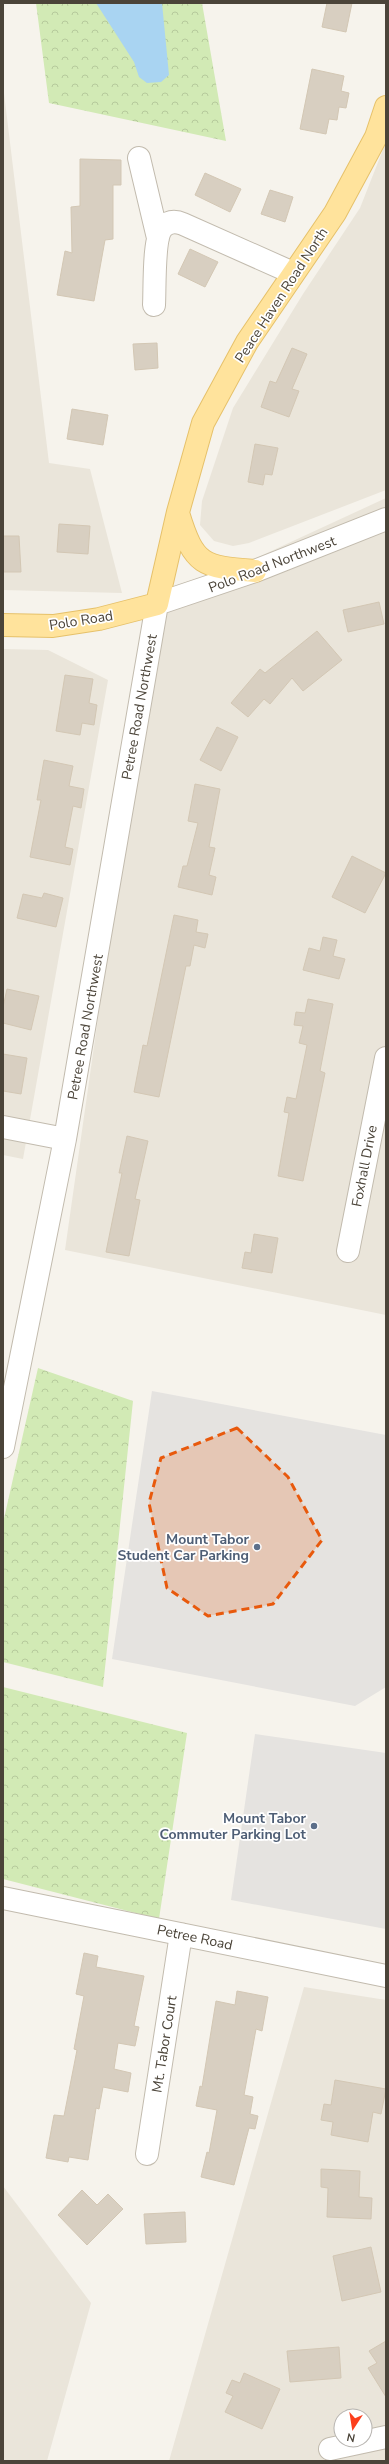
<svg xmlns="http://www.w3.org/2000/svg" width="389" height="2464" font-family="'Nunito Sans',sans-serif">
<defs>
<pattern id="forest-crowns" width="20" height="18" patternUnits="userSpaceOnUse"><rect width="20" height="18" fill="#d2eab5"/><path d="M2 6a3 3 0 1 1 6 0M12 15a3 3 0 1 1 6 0" fill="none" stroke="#b6ca9c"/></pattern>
</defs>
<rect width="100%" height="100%" fill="#f6f3ec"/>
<path fill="#eae5da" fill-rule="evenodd" d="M3,85L49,463L90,469L122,593L3,590Z
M386,142V490L249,543L233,546L214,541L200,525L202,501L233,408L303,294L360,208Z
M386,498V1315L65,1250L157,604Z
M3,649L48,650L108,680L23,1159L3,1155Z
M304,1987L386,2000V2461H169ZM341,2416H365V2440H341Z
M3,2186L91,2303L47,2461H3Z"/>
<path fill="url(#forest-crowns)" d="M36,3H202L226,141L49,103Z
M38,1368L133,1401L103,1687L3,1662V1523Z
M3,1687L187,1733L159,1919L3,1879Z"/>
<path fill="#e5e3e0" d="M152,1391L386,1435V1687L355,1706L112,1659Z
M255,1734L386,1753V1929L231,1900Z"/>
<path fill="#a9d4f2" d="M96,3H162L169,75L161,82L147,83L139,77L134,62Z"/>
<path fill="#d8cfc1" stroke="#d3c7b4" d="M327,3H352L346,32L322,27Z
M312,69L344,76L341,91L349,93L346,108L339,107L337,120L329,119L326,134L300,129Z
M80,159L121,160V185H113V239L105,240L94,301L57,295L65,251L72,253L71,207L80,206Z
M205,173L241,189L230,212L195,195Z
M270,190L293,197L285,222L261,214Z
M190,249L218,262L205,287L178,274Z
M157,343L158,368L135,370L133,344Z
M292,348L307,354L292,389L299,391L289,417L261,407L270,381L276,383Z
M72,409L108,415L103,445L67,439Z
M255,444L278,448L272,475L265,474L263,485L248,482Z
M59,524L90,526L88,554L57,552Z
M3,536H19L21,572H3Z
M379,602L384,624L348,632L343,610Z
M317,631L342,660L303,691L292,678L270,704L264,699L248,717L231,703L260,669L265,673Z
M65,675L93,679L89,703L97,705L94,725L82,723L80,735L56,731Z
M217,727L238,737L221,771L200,760Z
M44,760L73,766L69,786L84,789L81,808L73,806L65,847L73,849L70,865L30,857L41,800H37Z
M195,784L220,789L209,847L215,848L209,875L216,877L212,895L178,887L183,866H187L198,823L188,821Z
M352,856L386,873L365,913L332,897Z
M44,893L63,898L56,927L17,918L23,894L42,898Z
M174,915L198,920L196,932L208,934L205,948L194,945L190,966H186L159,1097L134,1092L143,1045L147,1046Z
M323,937L337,940L333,956L345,959L339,979L303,970L309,948L320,951Z
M7,989L39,996L31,1030L3,1023V1007Z
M308,999L333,1004L320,1071L325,1073L303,1181L278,1176L289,1113L284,1112L287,1097L296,1099L307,1045L299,1043L303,1026L294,1025L296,1012L305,1013Z
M3,1054L27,1058L21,1094L3,1091Z
M127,1136L148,1141L135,1199L140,1200L129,1256L106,1252L122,1173H119Z
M254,1234L278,1238L272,1273L242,1268L245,1252L251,1253Z
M84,1953L98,1956L96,1967L144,1976L134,2026L139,2027L135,2046L118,2043L114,2069L131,2073L128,2092L103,2087L99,2109L96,2108L88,2160L69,2157L68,2162L46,2158L54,2115L64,2116L77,2050L74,2049L84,1996L76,1994Z
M237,1991L268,1997L262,2031L256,2029L244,2095L253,2097L250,2114L258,2116L255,2129L249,2128L234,2185L201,2177L207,2152L209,2153L217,2110L196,2106L200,2086L202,2087L216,2001L235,2005Z
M335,2080L386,2089L381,2114L373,2112L368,2142L331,2135L333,2122L321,2120L324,2104L331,2105Z
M321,2169L360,2171L359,2197L372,2198L371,2219L327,2217L328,2188L321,2187Z
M82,2190L97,2205L108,2194L123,2209L87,2245L58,2215Z
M185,2212L186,2242L146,2244L144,2214Z
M371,2247L381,2292L342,2301L333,2256Z
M386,2341V2397L368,2368L377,2363L369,2351Z
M339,2347L341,2378L290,2382L287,2351Z
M244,2373L280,2389L262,2429L225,2412L233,2396L226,2393L232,2380L240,2383Z"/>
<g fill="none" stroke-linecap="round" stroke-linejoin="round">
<defs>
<path id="minor" d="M139,158L158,238
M154,305C155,289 153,237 163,227C169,221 176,221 183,224L293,273
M3,1127L65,1139
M348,1251L386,1058
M3,1447L65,1139L157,604L255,571L386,519
M3,1898L386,1976
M147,2154L181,1934
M330,2449L386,2437"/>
<path id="major" d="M178,513C194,566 203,567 255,571
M3,625L53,626L99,619L157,604L178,512L203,423L247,342L335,213L376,137L386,107"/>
</defs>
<use href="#minor" stroke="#c2bbae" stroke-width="24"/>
<use href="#major" stroke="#e6c16a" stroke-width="24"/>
<use href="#minor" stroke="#fff" stroke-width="22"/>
<use href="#major" stroke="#ffe39c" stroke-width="22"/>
</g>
<path fill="#e8590c" fill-opacity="0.2" stroke="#e8590c" stroke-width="3" stroke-dasharray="8 5" stroke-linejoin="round" d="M237,1428L288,1477L322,1540L273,1604L208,1616L167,1588L149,1503L161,1458Z"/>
<g fill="#5c6f8a" stroke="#fff" stroke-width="1.5">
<circle cx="257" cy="1547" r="4"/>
<circle cx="314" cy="1826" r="4"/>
</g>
<g text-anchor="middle" stroke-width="3.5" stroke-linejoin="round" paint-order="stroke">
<g font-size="14" fill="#4b4439" stroke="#fff">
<text transform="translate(281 295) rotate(-57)" y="5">Peace Haven Road North</text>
<text transform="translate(272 564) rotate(-21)" y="5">Polo Road Northwest</text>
<text transform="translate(81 620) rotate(-9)" y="5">Polo Road</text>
<text transform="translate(139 707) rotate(-80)" y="5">Petree Road Northwest</text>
<text transform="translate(85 1027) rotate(-80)" y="5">Petree Road Northwest</text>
<text transform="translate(364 1166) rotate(-79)" y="5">Foxhall Drive</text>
<text transform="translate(195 1937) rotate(12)" y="5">Petree Road</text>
<text transform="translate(164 2044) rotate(-81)" y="5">Mt. Tabor Court</text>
</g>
<g font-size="14" font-weight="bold" fill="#4e5e75" stroke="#fff" text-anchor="end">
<text x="249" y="1544">Mount Tabor<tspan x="249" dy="16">Student Car Parking</tspan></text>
<text x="306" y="1823">Mount Tabor<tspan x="306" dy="16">Commuter Parking Lot</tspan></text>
</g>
</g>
<rect width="389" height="2464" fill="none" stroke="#4b4439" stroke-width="8"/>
<g transform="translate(353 2428) rotate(192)"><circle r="19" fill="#ffffff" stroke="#b7b4b0"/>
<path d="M0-3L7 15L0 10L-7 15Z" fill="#fc3f1d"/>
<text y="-6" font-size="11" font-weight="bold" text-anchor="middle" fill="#4b4439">N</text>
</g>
</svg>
